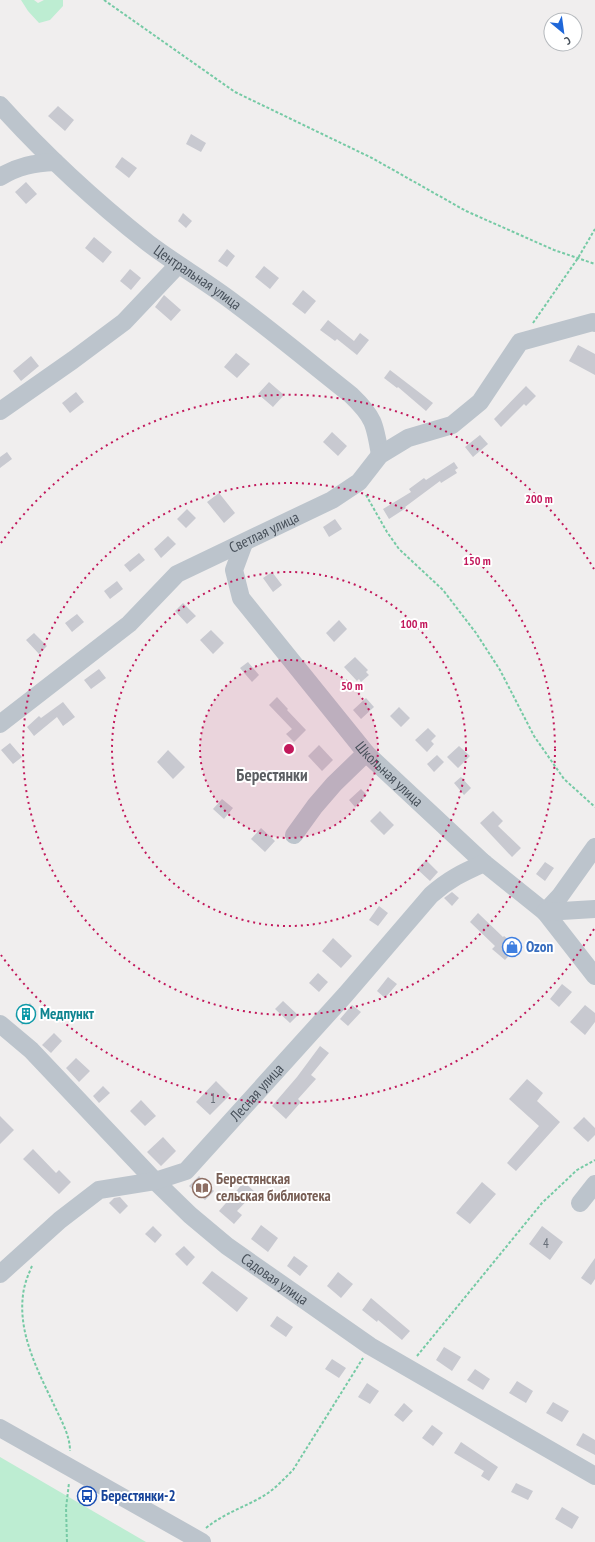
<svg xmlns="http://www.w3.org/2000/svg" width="595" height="1542" font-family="'PT Sans Narrow',sans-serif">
<rect width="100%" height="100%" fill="#f0eeee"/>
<path fill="#bdedd2" d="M21,0H34L38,3L44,0H63V6L50,20L39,23L28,11Z
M0,1457L146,1542H0Z"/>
<path fill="#c8c9d0" d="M58,106L74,120L65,131L48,116Z
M191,134L206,143L201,152L186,144Z
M122,157L137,168L129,178L115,167Z
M26,182L37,194L26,204L15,192Z
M183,213L192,221L186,228L178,221Z
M94,237L112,252L103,263L85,248Z
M227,249L235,256L227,267L218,261Z
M264,266L279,278L270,289L255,277Z
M130,269L141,278L131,290L120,281Z
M303,290L316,301L305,314L292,304Z
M164,295L181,310L171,321L155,307Z
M328,320L354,341L360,333L369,340L357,355L337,339L335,341L320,330Z
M578,345L595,354V375L569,361Z
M236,353L250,364L237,378L224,367Z
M31,356L39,366L21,381L13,371Z
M390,370L433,403L426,411L398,387L397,388L384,378Z
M269,382L284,395L273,407L258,394Z
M526,386L536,396L526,406L524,404L501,427L494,419Z
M76,392L84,402L70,413L62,403Z
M332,432L347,446L338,456L323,442Z
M480,435L488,444L473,457L465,447Z
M7,452L12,459L0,468V457Z
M454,462L458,468L455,470L457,473L441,483L440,481L405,507L406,508L389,519L383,509L411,492L409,489L424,478L426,480Z
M219,493L235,513L224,523L207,502Z
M187,509L196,518L186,528L177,519Z
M335,519L342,529L329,537L323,527Z
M168,536L176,544L161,558L154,549Z
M139,553L145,560L130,572L124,565Z
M272,572L282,585L273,592L263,578Z
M117,581L123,589L110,599L104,591Z
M183,603L196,616L187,624L175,611Z
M77,614L84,622L72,632L65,623Z
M339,620L347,629L334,642L326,633Z
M211,630L224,643L213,654L200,640Z
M34,633L47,646L39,654L26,640Z
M355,657L368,670L366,672L369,675L361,682L359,679L357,681L344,667Z
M248,662L259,675L252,682L240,668Z
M99,669L106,678L91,689L84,680Z
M277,697L288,709L287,710L306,730L294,742L286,734L292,729L269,705Z
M366,698L374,707L361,719L353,710Z
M63,702L75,717L63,726L57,717L34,736L27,727L39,716L41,718Z
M399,707L410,718L401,727L390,716Z
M428,728L436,736L431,741L434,744L427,752L415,740Z
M10,743L22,757L13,764L1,750Z
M319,745L333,760L322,771L308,756Z
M459,746L470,756L458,768L447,757Z
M168,750L185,767L173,779L157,762Z
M437,755L444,762L434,772L427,764Z
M461,777L471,788L464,795L454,783Z
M361,789L367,795L355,807L349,800Z
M222,799L233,808L224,819L213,809Z
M380,811L394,825L384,835L370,821Z
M493,811L503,821L498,826L521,848L512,857L480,823Z
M261,828L275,841L265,852L251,839Z
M426,860L438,872L430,881L417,869Z
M545,862L554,868L545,881L536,874Z
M452,892L459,898L452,906L444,898Z
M379,906L388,913L378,926L369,920Z
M478,913L503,937L504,936L517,947L505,960L492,949L495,946L470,922Z
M333,938L352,956L341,968L322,951Z
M318,973L328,982L319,992L309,983Z
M388,977L397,984L385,998L377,991Z
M562,984L572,992L559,1007L550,999Z
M283,1001L298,1015L290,1023L275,1009Z
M30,1003L37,1012L22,1025L15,1016Z
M352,1005L361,1012L348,1026L340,1019Z
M585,1005L595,1013V1022L585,1035L570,1022Z
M54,1033L62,1041L51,1053L42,1045Z
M320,1046L329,1053L311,1075L316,1079L298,1099L301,1102L286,1119L272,1106L297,1077Z
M76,1058L90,1071L79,1082L66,1068Z
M527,1079L543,1093L537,1101L560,1122L516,1171L507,1163L539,1126L509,1099Z
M216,1081L230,1095L210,1115L196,1102Z
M103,1086L110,1093L99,1103L93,1096Z
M141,1100L156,1116L145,1126L130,1111Z
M0,1116L14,1130L0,1144Z
M584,1117L595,1128V1135L588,1142L573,1128Z
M163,1137L176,1151L161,1166L147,1152Z
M33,1149L56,1173L59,1170L71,1182L59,1194L23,1159Z
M199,1176L214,1191L205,1200L189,1186Z
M244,1182L255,1192L237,1211L242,1215L234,1224L219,1211Z
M482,1182L496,1194L470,1224L456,1213Z
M120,1197L128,1206L120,1214L109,1203L114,1198Z
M261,1225L278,1238L268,1252L251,1239Z
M153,1226L162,1235L155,1243L145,1234Z
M542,1226L563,1242L550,1260L529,1244Z
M184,1246L195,1257L187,1266L175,1254Z
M294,1256L308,1266L300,1276L287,1266Z
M595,1258V1279L591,1285L581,1278Z
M212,1271L248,1298L237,1312L202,1283Z
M338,1272L353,1284L341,1298L327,1286Z
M371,1298L410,1331L402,1340L378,1320L377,1322L362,1310Z
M277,1316L293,1327L286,1337L270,1326Z
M444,1347L461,1357L452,1371L436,1360Z
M332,1359L346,1368L339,1378L325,1369Z
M475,1369L490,1379L483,1390L467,1380Z
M517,1381L533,1391L526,1403L509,1393Z
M367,1383L379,1391L370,1404L358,1397Z
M553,1402L569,1411L562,1422L546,1413Z
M404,1403L413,1411L403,1422L394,1415Z
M432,1425L443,1433L433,1446L422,1438Z
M583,1433L595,1440V1455L576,1445Z
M461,1442L498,1467L489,1481L481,1476L484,1471L454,1453Z
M516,1483L533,1491L528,1500L511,1492Z
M562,1507L579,1517L572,1529L555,1519Z"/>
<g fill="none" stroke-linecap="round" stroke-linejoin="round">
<path stroke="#76caa5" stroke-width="2" stroke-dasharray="3 2" stroke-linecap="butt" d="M104,0L235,92L372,158L466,211L554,250L595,264
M533,323L578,258L595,229
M366,495L387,532L399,549L443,590L476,633L500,670L534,736L564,779L595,807
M32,1266C28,1275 24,1285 23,1295C18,1334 38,1371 54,1405C61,1420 70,1435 70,1451
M417,1356L542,1203L577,1170L595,1160
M206,1528C223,1514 242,1508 260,1498C273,1491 283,1480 293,1470L363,1358
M67,1542L66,1508L69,1483"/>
<g stroke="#bcc4cc" stroke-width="18">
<path id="s1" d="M0,105C45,155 95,201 148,243C177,265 209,283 237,305C276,334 313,365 351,395C374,417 375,424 380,455"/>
<path d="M0,177C18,166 34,163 55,162"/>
<path d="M0,411L73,360L124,322L178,265"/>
<path id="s2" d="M244,543L234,570L241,598L366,753L484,863L545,912L595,976"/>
<path id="s3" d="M0,724L129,624L177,574L332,500L359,482L380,455L408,438L452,425L480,402L520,342L593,322L595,323"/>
<path d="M294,835L315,806L334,784L366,753"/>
<path d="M545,912L560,896L595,847"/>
<path d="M545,912L595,909"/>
<path id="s4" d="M0,1024L31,1050L155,1181L190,1215L227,1246L370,1346L595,1476"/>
<path d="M580,1203L595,1184"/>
<path id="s5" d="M0,1274L60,1220L99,1190L155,1181L186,1171L346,994L431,895C449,879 462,873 484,863"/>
<path d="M0,1428L202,1542"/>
</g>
</g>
<circle cx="289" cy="749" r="89" fill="#c2185b" fill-opacity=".12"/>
<g fill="none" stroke="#c2185b" stroke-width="2" stroke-dasharray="2 4">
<circle cx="289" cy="749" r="89"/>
<circle cx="289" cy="749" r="177"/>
<circle cx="289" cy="749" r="266"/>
<path d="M594 929A354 354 0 0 1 1 955M1 543A354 354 0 0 1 594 569"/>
</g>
<defs>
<symbol id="shop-ring" viewBox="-11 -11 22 22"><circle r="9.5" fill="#fff" stroke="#3f7fe0" stroke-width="1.5"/><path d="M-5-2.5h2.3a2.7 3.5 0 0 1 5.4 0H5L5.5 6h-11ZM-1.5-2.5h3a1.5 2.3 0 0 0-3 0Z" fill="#3f7fe0"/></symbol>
<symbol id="building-ring" viewBox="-11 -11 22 22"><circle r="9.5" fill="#fff" stroke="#0f9aa8" stroke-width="1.5"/><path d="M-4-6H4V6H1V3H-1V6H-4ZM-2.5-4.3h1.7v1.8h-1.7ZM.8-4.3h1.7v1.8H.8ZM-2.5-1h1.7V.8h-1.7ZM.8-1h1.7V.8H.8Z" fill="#0f9aa8"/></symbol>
<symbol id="library-ring" viewBox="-11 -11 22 22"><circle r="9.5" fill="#fff" stroke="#8d6e63" stroke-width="1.5"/><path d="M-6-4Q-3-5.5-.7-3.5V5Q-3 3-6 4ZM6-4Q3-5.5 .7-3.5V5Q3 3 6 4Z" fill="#8d6e63"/></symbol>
<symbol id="bus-ring" viewBox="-11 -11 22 22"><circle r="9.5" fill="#fff" stroke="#1a4fb4" stroke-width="1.5"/><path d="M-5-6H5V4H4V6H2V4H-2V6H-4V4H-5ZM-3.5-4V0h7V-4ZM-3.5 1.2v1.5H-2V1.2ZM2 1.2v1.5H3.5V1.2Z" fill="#1a4fb4"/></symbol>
</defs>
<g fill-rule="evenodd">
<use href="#shop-ring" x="501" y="936" width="22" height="22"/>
<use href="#building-ring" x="15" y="1003" width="22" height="22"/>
<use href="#library-ring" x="191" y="1177" width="22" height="22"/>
<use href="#bus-ring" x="76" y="1485" width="22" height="22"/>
</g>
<g text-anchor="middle" stroke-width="4" stroke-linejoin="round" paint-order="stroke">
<g font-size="13" fill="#676e78">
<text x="213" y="1103">1</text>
<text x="546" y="1248">4</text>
</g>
<g font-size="15" fill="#47505a" stroke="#fff">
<text dy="5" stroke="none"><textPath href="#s1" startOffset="263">Центральная улица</textPath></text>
<text dy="5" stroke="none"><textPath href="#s3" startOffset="329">Светлая улица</textPath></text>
<text dy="5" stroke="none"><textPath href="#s2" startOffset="288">Школьная улица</textPath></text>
<text dy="5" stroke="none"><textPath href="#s5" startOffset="325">Лесная улица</textPath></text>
<text dy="5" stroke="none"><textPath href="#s4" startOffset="376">Садовая улица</textPath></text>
</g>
<g font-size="15" font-weight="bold" fill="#366cbe" stroke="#fff" text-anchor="start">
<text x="526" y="952">Ozon</text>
</g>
<g font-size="15" font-weight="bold" fill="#0d838f" stroke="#fff" text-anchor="start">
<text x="40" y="1019">Медпункт</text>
</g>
<g font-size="15" font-weight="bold" fill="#785e54" stroke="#fff" text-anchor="start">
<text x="216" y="1184">Берестянская<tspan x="216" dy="17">сельская библиотека</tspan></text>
</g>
<g font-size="15" font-weight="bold" fill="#164399" stroke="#fff" text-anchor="start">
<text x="101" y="1501">Берестянки-2</text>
</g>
<g font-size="17" font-weight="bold" fill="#5b5e62" stroke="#fff">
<text x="272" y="781">Берестянки</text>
</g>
</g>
<circle cx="289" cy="749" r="6" fill="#c2185b" stroke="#fff" stroke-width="2"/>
<g font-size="12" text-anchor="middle" font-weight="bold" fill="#c2185b" stroke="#fff" stroke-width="4" stroke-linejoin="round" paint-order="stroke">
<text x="539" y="503">200 m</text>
<text x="477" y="565">150 m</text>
<text x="414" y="628">100 m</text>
<text x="352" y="690">50 m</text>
</g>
<g transform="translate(563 32) rotate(151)"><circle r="19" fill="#ffffff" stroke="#b5b9bd"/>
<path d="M0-3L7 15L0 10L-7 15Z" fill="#1f67d9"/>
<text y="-6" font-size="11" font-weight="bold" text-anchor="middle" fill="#47505a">С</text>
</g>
</svg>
